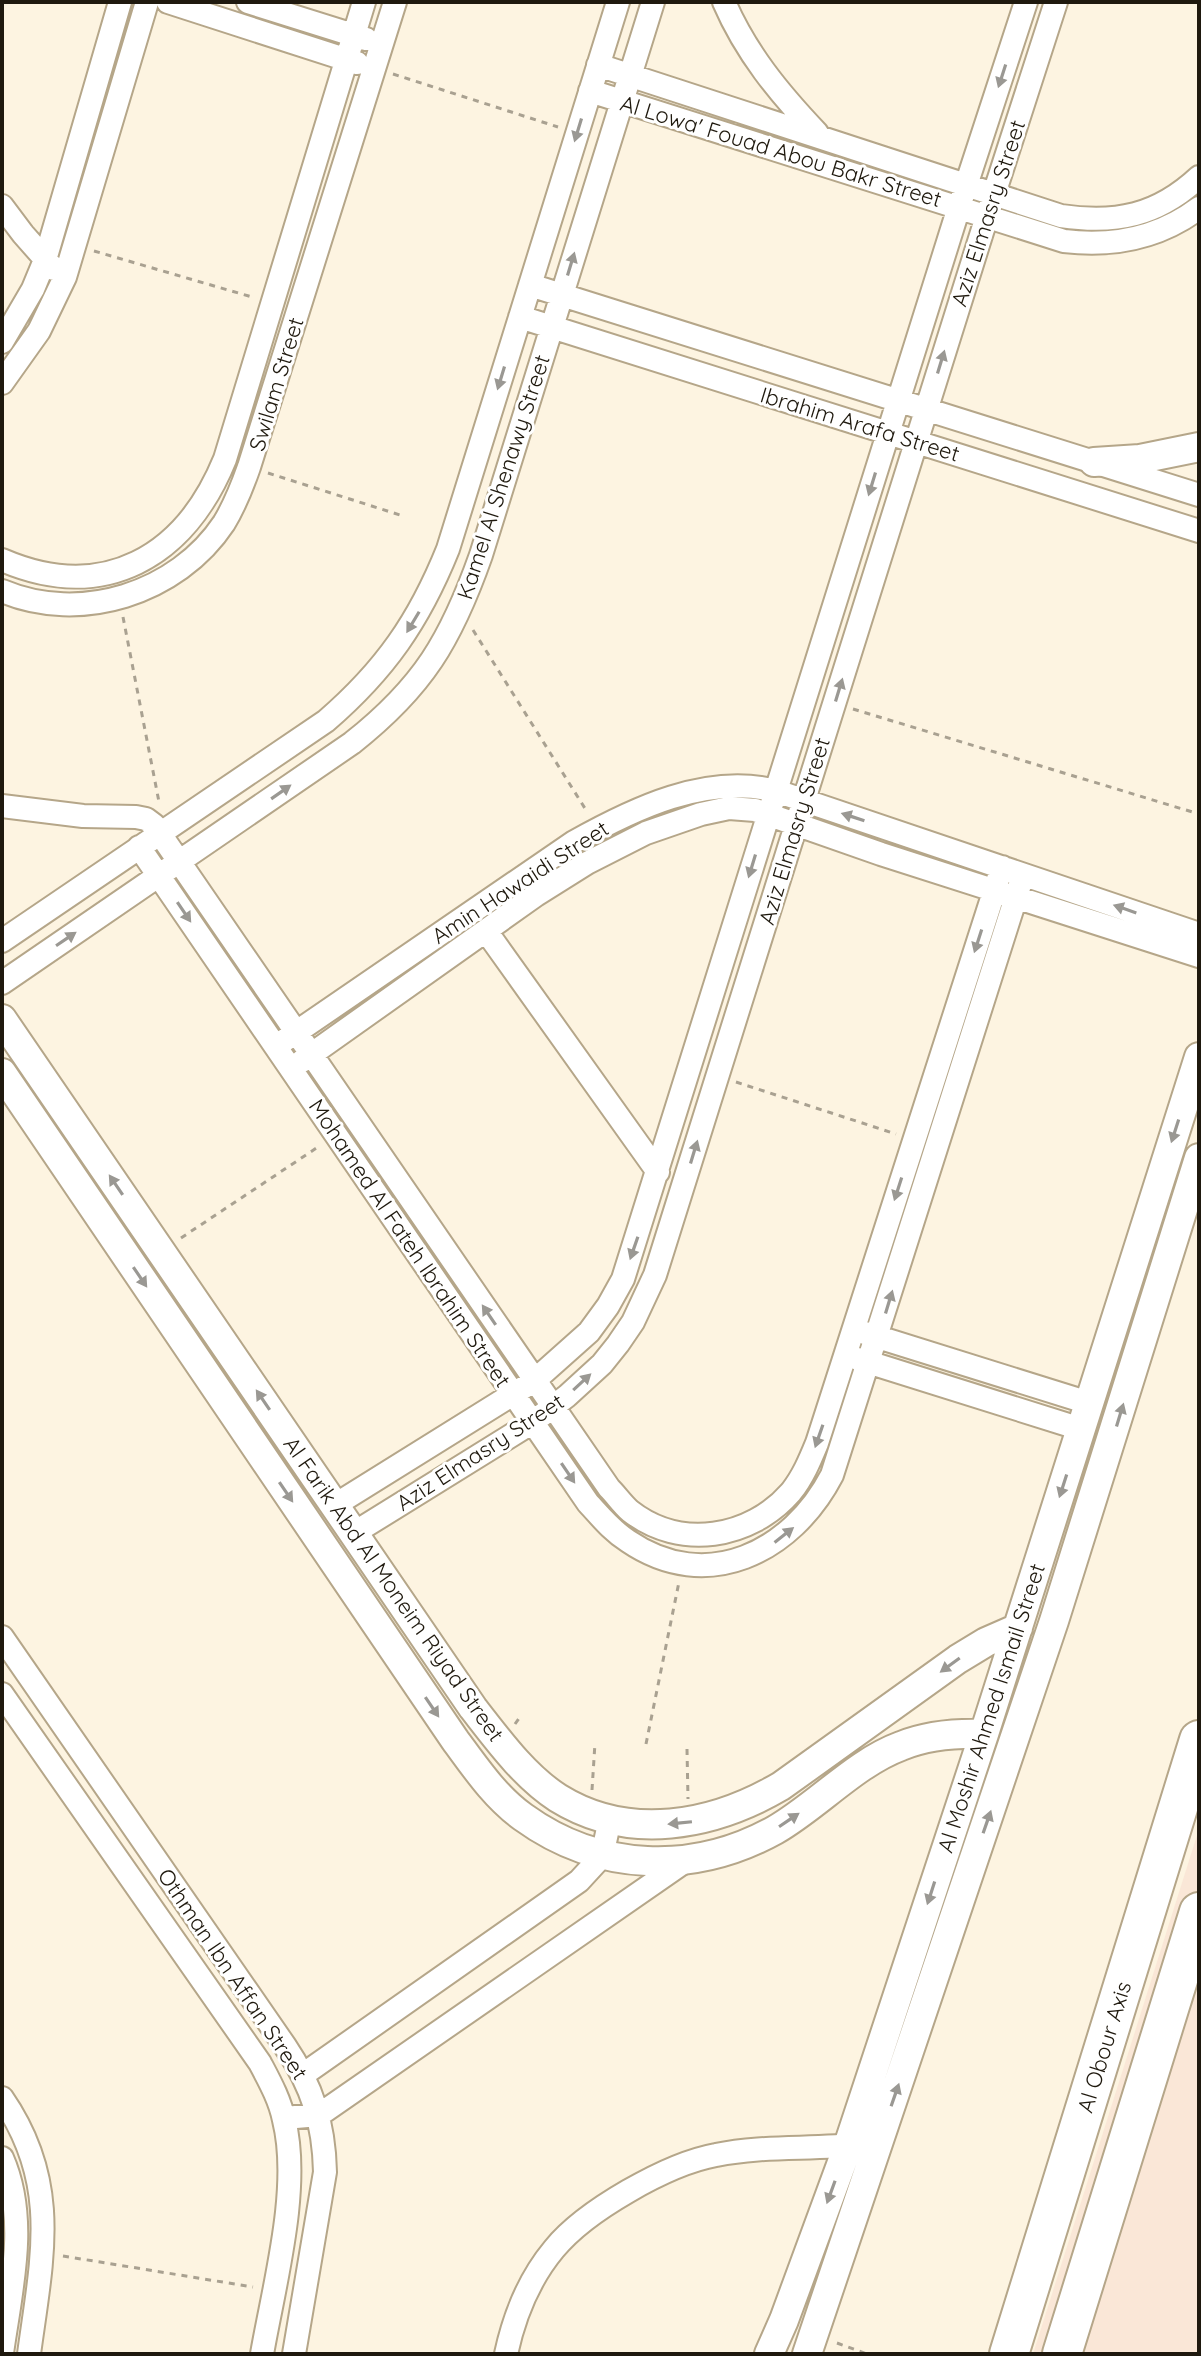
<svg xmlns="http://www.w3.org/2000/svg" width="1201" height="2356" font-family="Quicksand,sans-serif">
<rect width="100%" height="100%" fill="#fdf4e1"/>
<path fill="#fae7d7" d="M1199,1829V2354H1033Z"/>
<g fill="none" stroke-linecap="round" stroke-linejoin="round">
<defs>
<path id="minor" d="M168,2L357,63
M248,2L366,39
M724,2C746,53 779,93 817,133
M598,65L1061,216C1116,224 1157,216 1199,177
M590,91L1064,241C1114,247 1159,238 1199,208
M2,206L23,234L54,269
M530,285L1199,495
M520,317L1199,531
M2,342L33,289L45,260L120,2
M2,383L39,331L65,277L147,2
M2,560C104,604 185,557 225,459L364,2
M2,591C80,624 177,594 224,523C235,505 242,487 249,467L395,2
M2,806L83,816L136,817L146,819L154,825L609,1488C616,1495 622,1504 630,1511C680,1550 750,1539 791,1492C803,1477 810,1460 817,1443L1002,867
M139,847L588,1503C601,1517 612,1531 628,1541C707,1595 792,1552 832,1475L1023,875
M486,931L658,1172
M2,941L326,721C385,670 419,621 448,549L618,2
M2,983L352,743C423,687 451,640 481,555L653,2
M285,1040L574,842C633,809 707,773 776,791L1199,934
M302,1061L536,895L587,863L646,833L701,814L729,808L755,810L881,854L1199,956
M865,1333L1089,1403
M858,1359L1081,1429
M335,1505L534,1381L589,1332L608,1306L623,1279L959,207L1026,2
M354,1533L533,1422L567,1396L602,1364L618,1344L633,1322L655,1275L994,194L1056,2
M2,1637L285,2046C312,2086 324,2123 325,2172L294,2354
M2,1694L260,2063C270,2082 280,2100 284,2120C301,2188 274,2285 262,2354
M304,2074L579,1881L602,1856L610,1819
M2,2098C61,2183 42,2258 29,2354
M284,2118L319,2115L684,1862
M2,2158C29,2219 11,2289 2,2353
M506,2354C514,2317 529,2279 554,2249C585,2211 667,2164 716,2155C764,2145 813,2150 862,2144"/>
<path id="tertiary" d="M1094,462L1140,459L1199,447
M2,1019L473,1708C498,1740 524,1776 558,1798C629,1842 713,1826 781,1786L958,1659L986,1642L1018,1628
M2,1073L455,1740C475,1767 495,1797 523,1817C599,1872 694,1875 775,1830C817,1806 855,1763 901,1746C928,1735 955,1733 984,1734
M769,2354L784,2320L848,2146L984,1734L1199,1057
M807,2354L1054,1621L1199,1158"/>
<path id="trunk" d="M1009,2354L1199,1740
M1062,2354L1199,1912"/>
</defs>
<use href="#minor" stroke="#b5a689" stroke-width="26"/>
<use href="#tertiary" stroke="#b5a689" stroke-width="32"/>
<use href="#trunk" stroke="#b5a689" stroke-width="42"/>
<path stroke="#a9a191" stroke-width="3" stroke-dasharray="6 6" stroke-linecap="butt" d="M393,74L558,127
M94,251L252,297
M268,473L400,515
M123,617L159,802
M473,630L586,810
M853,709L1199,814
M736,1082L896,1134
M181,1238L318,1147
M515,1724L520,1717
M646,1744L679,1582
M687,1749L688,1799
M592,1790L595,1743
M63,2256L253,2287
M837,2343L867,2354"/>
<use href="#minor" stroke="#fff" stroke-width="22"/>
<use href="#tertiary" stroke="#fff" stroke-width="28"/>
<use href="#trunk" stroke="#fff" stroke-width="38"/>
</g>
<defs><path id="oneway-solid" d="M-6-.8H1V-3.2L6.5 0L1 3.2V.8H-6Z" transform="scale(2)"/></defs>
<g fill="#9a9893">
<use href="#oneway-solid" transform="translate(1002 76) rotate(108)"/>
<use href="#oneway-solid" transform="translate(578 130) rotate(107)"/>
<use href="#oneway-solid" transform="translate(571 264) rotate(-73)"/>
<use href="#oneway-solid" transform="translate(941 362) rotate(-73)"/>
<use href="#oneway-solid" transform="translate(501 378) rotate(107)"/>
<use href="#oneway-solid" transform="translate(872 484) rotate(107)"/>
<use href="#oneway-solid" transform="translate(413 622) rotate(121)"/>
<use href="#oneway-solid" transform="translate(839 690) rotate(-73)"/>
<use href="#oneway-solid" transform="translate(281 792) rotate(-35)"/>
<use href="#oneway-solid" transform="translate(853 817) rotate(-162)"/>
<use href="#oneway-solid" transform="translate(752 866) rotate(107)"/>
<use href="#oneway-solid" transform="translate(1125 909) rotate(-161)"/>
<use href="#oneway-solid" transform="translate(184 912) rotate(56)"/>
<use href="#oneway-solid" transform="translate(66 939) rotate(-34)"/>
<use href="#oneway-solid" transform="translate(978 941) rotate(108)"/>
<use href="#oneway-solid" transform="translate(1175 1131) rotate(108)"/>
<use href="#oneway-solid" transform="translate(694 1152) rotate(-73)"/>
<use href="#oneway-solid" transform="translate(116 1185) rotate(-124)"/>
<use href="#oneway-solid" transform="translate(898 1189) rotate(108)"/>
<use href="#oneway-solid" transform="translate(634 1248) rotate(109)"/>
<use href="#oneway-solid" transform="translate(140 1277) rotate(56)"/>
<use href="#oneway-solid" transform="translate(889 1302) rotate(-73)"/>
<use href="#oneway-solid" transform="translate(489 1315) rotate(-124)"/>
<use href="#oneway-solid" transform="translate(582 1382) rotate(-43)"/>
<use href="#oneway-solid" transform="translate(263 1400) rotate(-124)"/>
<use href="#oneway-solid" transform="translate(1120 1415) rotate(-73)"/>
<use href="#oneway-solid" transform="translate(819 1436) rotate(109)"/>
<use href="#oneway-solid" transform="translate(568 1473) rotate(56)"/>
<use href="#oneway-solid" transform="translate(1063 1486) rotate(108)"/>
<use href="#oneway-solid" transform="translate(286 1492) rotate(56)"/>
<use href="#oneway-solid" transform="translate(784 1535) rotate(-38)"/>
<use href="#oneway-solid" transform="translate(950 1665) rotate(144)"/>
<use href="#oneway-solid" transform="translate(432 1707) rotate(56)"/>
<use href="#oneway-solid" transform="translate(789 1820) rotate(-34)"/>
<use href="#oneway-solid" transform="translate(987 1822) rotate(-71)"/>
<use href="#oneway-solid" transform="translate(680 1823) rotate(174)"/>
<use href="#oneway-solid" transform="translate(931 1893) rotate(108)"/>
<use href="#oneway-solid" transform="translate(895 2095) rotate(-71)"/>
<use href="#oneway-solid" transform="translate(831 2192) rotate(110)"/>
</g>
<g text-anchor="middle" stroke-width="6" stroke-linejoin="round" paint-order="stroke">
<g font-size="22" fill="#1f190e" stroke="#fff">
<text transform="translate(781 151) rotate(17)" y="8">Al Lowa' Fouad Abou Bakr Street</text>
<text transform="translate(988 213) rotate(-72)" y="8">Aziz Elmasry Street</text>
<text transform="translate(276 384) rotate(-73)" y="8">Swilam Street</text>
<text transform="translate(860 424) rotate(17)" y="8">Ibrahim Arafa Street</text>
<text transform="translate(503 477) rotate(-72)" y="8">Kamel Al Shenawy Street</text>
<text transform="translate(794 831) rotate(-73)" y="8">Aziz Elmasry Street</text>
<text transform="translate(520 882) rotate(-33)" y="8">Amin Hawaidi Street</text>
<text transform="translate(410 1243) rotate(56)" y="8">Mohamed Al Fateh Ibrahim Street</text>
<text transform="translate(480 1452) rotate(-33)" y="8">Aziz Elmasry Street</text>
<text transform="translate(394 1589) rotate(55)" y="8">Al Farik Abd Al Moneim Riyad Street</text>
<text transform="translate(991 1708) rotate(-72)" y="8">Al Moshir Ahmed Ismail Street</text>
<text transform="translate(233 1974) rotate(56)" y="8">Othman Ibn Affan Street</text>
<text transform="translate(1104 2047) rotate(-73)" y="8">Al Obour Axis</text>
</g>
</g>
<rect width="1201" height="2356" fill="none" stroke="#1f190e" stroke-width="8"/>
</svg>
